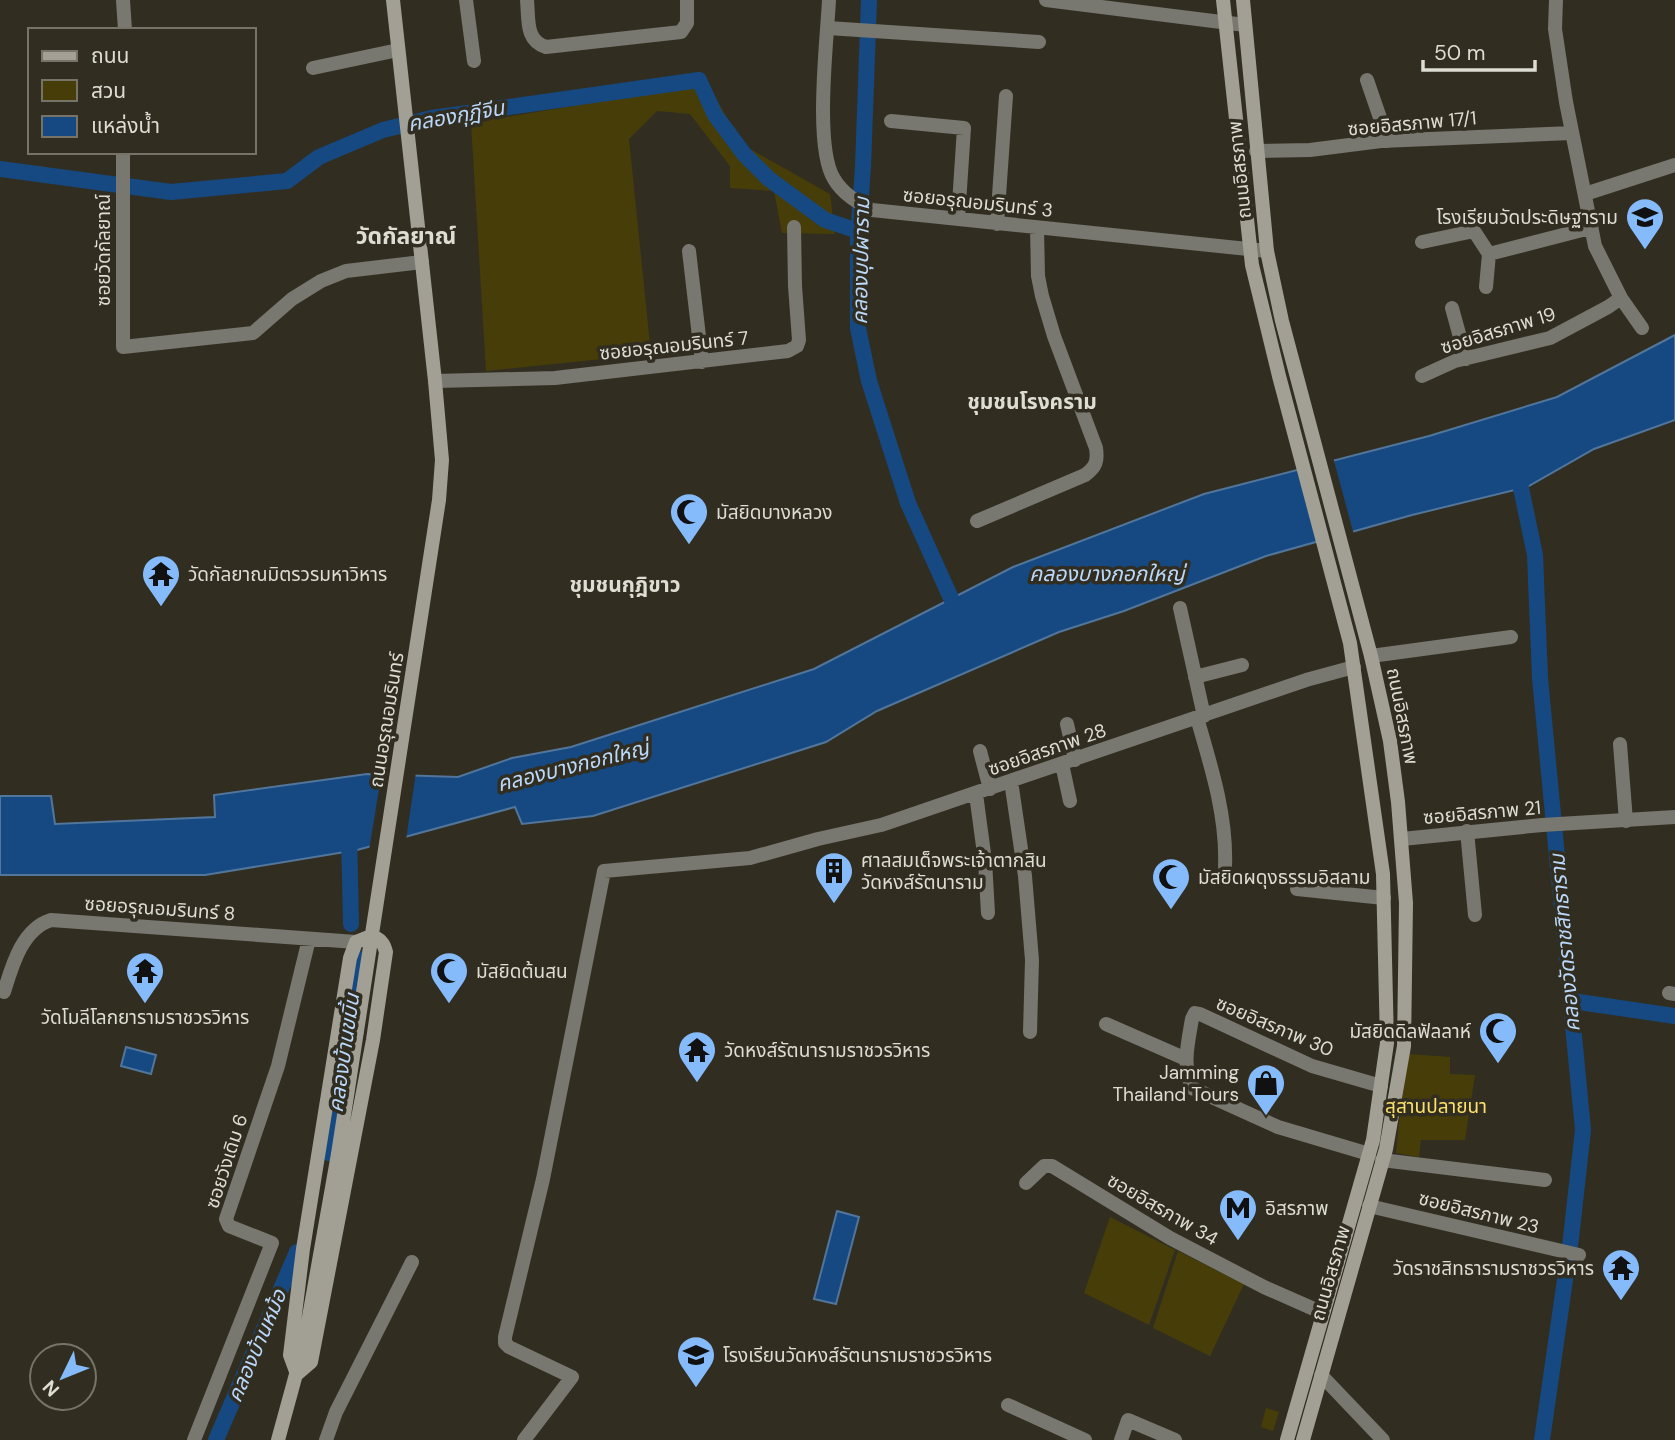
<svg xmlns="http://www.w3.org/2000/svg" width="1675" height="1440" font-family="'DM Sans','Noto Sans Thai',sans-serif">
<rect width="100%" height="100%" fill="#312e21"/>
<path fill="#473d08" d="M692,86L712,92L743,145L830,194L835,234L782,233L774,191L730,188V166L690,114L657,111L629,139L651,354L486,371L471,123Z
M1409,1054L1450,1057V1074L1475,1075L1465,1140H1421L1419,1157L1396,1153L1400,1113Z
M1110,1217L1175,1250L1149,1325L1084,1293Z
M1178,1251L1244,1284L1210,1356L1153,1328Z
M1266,1408L1279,1412L1273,1431L1261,1427Z"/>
<path fill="#164982" stroke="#52759b" stroke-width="2" d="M1675,335V420L1594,449L1527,487L1412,515L1266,556L1124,611L1059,632L877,711L826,742L593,816L522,824L515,807L357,850L205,875H0V796H51L55,824L215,817L214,795L367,774L458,777L512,758L571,747L814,669L1013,567L1204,494L1429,436L1557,397Z
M126,1047L156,1055L151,1074L121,1066Z
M837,1211L859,1217L836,1304L814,1299Z"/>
<path fill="#312e21" d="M1333,457L1354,535L1318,545L1297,466Z
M382,771L416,772L406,840L369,850Z"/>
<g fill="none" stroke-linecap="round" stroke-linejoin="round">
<path stroke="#164982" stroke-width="16" d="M869,0L863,167L858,239V328L869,381L908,503L959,616
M0,169L171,192L287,181L319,157L383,130L432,118L699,80L715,115L744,154L769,179L825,220L858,231
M1517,469L1535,555L1540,678L1583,1130L1571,1238L1542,1440
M349,832L351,924
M1572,1001L1675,1016
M329,1153L356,971L354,954
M216,1440L297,1252"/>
<path stroke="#787770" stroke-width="14" d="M123,0L125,30
M466,0L474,61
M527,0C529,20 525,40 546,47L681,32L687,23V0
M829,0C827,41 814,147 834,179C843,194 857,202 872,210L1267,251
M1046,0L1245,25
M1556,0L1555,29L1566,102L1595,246L1621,298L1642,328
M828,28L1039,42
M313,68L398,50
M1367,80L1388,141
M891,121L964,128L958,219
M1256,151L1310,150L1381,141L1571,133
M123,152V347L253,333L292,299L321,281L346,271L422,262
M1585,194L1675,165
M997,224L1006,96
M1422,242L1474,231L1489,254L1486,287
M689,251L702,362
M1489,254L1590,228
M1452,308L1466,359
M1422,376L1455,361L1550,338L1608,307L1621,298
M435,381L555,378L788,351L797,346L799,340L795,286L794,227
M977,521L1085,475C1096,467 1098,461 1096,448L1054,336L1042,296L1038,276L1037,228
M1180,608L1204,716
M1371,656L1511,637
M1195,677L1242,665
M1197,718C1211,766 1227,816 1225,866
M1067,724L1075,760
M1620,744L1626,821
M980,751L990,789
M1062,764L1070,801
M1011,781L1025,876L1032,960L1030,1032
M976,794L985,861L988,913
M1467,831L1475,915
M1297,889L1384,898
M4,992C12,966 22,929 51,920L356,942
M1669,993L1675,994
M1106,1024L1186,1059
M1369,1154L1278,1127L1192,1088C1182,1065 1188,1043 1192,1019L1195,1013L1200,1014L1312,1066L1381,1086
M1382,1160L1545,1180
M1026,1183L1044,1166H1052L1170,1238L1264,1287L1323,1313
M1369,1206L1579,1255
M1321,1375L1383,1440
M1008,1405L1085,1440
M194,1440L272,1243L229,1226L226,1219L278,1066L309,939
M326,1440L336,1412L412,1262
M524,1440L572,1377L509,1347L505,1343V1337L543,1179L604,871L750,858L818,839L881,825L1306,680L1354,667
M1121,1440L1128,1420L1175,1440"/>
<path stroke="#787770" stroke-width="14" d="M1402,839L1542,825L1675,817"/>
<path stroke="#a2a095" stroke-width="14" d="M1223,0L1252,265L1279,376L1350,643L1383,874L1387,1043L1373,1140L1287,1440
M1243,0L1267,251L1282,321L1371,656L1390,741L1398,802L1406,903L1404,1046L1386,1149L1303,1440
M371,936C380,939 384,943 386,952L373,1040L311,1362L297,1374L290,1355L303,1249L350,958L356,942Z
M278,1440L304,1345L338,1154L439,500L442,460L435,381L393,0"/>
</g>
<defs>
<symbol id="school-pin" viewBox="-11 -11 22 30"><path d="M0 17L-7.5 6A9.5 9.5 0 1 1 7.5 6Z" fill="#86bbfb" stroke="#312e21"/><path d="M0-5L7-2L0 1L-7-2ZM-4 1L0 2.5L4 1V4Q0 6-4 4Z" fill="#111"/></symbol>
<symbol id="mosque-pin" viewBox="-11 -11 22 30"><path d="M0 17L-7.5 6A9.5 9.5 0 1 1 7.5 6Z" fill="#86bbfb" stroke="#312e21"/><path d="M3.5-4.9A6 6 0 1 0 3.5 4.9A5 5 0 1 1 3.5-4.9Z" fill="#111"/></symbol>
<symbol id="temple-pin" viewBox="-11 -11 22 30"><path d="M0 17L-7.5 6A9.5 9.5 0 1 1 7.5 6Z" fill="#86bbfb" stroke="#312e21"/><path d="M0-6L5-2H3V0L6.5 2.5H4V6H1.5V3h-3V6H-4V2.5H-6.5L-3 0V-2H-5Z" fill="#111"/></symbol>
<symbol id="building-pin" viewBox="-11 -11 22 30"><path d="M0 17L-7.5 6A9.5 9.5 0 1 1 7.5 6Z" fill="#86bbfb" stroke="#312e21"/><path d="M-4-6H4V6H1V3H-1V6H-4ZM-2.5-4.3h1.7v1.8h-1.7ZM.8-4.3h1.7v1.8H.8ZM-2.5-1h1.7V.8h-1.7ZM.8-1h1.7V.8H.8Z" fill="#111"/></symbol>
<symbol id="shop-pin" viewBox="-11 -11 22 30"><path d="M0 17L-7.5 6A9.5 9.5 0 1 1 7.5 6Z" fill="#86bbfb" stroke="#312e21"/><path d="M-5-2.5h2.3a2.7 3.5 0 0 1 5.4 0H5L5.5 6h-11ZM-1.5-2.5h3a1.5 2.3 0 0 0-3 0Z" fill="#111"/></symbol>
<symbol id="metro-pin" viewBox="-11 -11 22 30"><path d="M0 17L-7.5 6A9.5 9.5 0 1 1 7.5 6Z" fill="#86bbfb" stroke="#312e21"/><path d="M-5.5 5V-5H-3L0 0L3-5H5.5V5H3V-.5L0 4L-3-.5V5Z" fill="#111"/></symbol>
</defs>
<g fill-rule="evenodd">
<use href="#school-pin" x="1623" y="195" width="44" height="60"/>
<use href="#mosque-pin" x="667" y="490" width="44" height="60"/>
<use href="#temple-pin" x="139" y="552" width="44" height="60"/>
<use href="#building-pin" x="812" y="849" width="44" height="60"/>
<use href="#mosque-pin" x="1149" y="855" width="44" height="60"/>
<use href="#temple-pin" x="123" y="949" width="44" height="60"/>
<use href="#mosque-pin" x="427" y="949" width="44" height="60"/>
<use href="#mosque-pin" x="1476" y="1009" width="44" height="60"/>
<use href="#temple-pin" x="675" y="1028" width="44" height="60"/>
<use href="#shop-pin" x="1244" y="1061" width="44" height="60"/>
<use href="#metro-pin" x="1216" y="1186" width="44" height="60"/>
<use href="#temple-pin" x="1599" y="1246" width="44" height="60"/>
<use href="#school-pin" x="674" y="1333" width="44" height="60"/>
</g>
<g text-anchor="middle" stroke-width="7" stroke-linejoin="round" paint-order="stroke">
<g font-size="19" fill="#deddd4" stroke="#312e21">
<text transform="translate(1412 123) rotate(-5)" y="7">ซอยอิสรภาพ 17/1</text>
<text transform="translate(1239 170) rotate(-96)" y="7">ถนนอิสรภาพ</text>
<text transform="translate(978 202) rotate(6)" y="7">ซอยอรุณอมรินทร์ 3</text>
<text transform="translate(103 250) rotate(-90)" y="7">ซอยวัดกัลยาณ์</text>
<text transform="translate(1498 330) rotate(-17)" y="7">ซอยอิสรภาพ 19</text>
<text transform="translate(674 345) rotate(-6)" y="7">ซอยอรุณอมรินทร์ 7</text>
<text transform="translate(1403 716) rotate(79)" y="7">ถนนอิสรภาพ</text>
<text transform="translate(386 720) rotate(-81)" y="7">ถนนอรุณอมรินทร์</text>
<text transform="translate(1047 749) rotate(-19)" y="7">ซอยอิสรภาพ 28</text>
<text transform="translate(1482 812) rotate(-5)" y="7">ซอยอิสรภาพ 21</text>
<text transform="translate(160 908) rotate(4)" y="7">ซอยอรุณอมรินทร์ 8</text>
<text transform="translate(1275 1026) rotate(23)" y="7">ซอยอิสรภาพ 30</text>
<text transform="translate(226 1161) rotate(-72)" y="7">ซอยวังเดิม 6</text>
<text transform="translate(1163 1209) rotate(30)" y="7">ซอยอิสรภาพ 34</text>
<text transform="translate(1479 1212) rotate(14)" y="7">ซอยอิสรภาพ 23</text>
<text transform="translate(1330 1273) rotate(-74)" y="7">ถนนอิสรภาพ</text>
</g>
<g font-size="19" fill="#deddd4" stroke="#312e21" text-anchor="start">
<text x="1618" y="224" text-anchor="end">โรงเรียนวัดประดิษฐาราม</text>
<text x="716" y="519">มัสยิดบางหลวง</text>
<text x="188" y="581">วัดกัลยาณมิตรวรมหาวิหาร</text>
<text x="861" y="867">ศาลสมเด็จพระเจ้าตากสิน<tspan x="861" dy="22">วัดหงส์รัตนาราม</tspan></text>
<text x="1198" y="884">มัสยิดผดุงธรรมอิสลาม</text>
<text x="476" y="978">มัสยิดต้นสน</text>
<text x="145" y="1024" text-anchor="middle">วัดโมลีโลกยารามราชวรวิหาร</text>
<text x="1471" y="1038" text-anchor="end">มัสยิดดิลฟัลลาห์</text>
<text x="724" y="1057">วัดหงส์รัตนารามราชวรวิหาร</text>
<text x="1239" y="1079" text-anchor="end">Jamming<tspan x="1239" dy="22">Thailand Tours</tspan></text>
<text x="1265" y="1215">อิสรภาพ</text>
<text x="1594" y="1275" text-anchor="end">วัดราชสิทธารามราชวรวิหาร</text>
<text x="723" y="1362">โรงเรียนวัดหงส์รัตนารามราชวรวิหาร</text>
</g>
<g font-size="19" fill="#fbe06c" stroke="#312e21">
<text x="1436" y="1113">สุสานปลายนา</text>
</g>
<g font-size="21" font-style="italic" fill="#bbd7f9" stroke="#312e21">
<text transform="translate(456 116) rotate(-10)" y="7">คลองกุฎีจีน</text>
<text transform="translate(861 261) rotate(-89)" y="7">คลองบุปผาราม</text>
<text x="1107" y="581">คลองบางกอกใหญ่</text>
<text transform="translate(573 766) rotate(-14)" y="7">คลองบางกอกใหญ่</text>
<text transform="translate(1565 943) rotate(-95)" y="7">คลองวัดราชสิทธาราม</text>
<text transform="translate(344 1053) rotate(-82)" y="7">คลองบ้านขมิ้น</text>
<text transform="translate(257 1346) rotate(-67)" y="7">คลองบ้านหม้อ</text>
</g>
<g font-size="21" font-weight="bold" fill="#deddd4" stroke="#312e21">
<text x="1032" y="409">ชุมชนโรงคราม</text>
<text x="625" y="592">ชุมชนกุฎิขาว</text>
</g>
<g font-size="23" font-weight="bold" fill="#deddd4" stroke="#312e21">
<text x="406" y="244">วัดกัลยาณ์</text>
</g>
</g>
<rect x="28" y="28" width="228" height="126" fill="#312e21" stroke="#767469" stroke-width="2"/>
<rect x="42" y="51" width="35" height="10" fill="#a2a095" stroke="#767469" stroke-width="2"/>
<text x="91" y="63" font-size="21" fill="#deddd4">ถนน</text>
<rect x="42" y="80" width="35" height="21" fill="#473d08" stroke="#767469" stroke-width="2"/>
<text x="91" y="98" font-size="21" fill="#deddd4">สวน</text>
<rect x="42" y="116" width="35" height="21" fill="#164982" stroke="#767469" stroke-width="2"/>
<text x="91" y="133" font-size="21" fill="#deddd4">แหล่งน้ำ</text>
<g transform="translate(63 1377) rotate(227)"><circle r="33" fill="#312e21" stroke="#767469" stroke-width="2"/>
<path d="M0-5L12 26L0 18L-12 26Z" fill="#86bbfb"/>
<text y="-10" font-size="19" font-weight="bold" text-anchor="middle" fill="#deddd4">N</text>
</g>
<path d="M1423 60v10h112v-10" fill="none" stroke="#deddd4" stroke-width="3.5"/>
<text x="1434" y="60" font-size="21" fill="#deddd4" stroke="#312e21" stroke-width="5" paint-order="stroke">50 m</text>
</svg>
